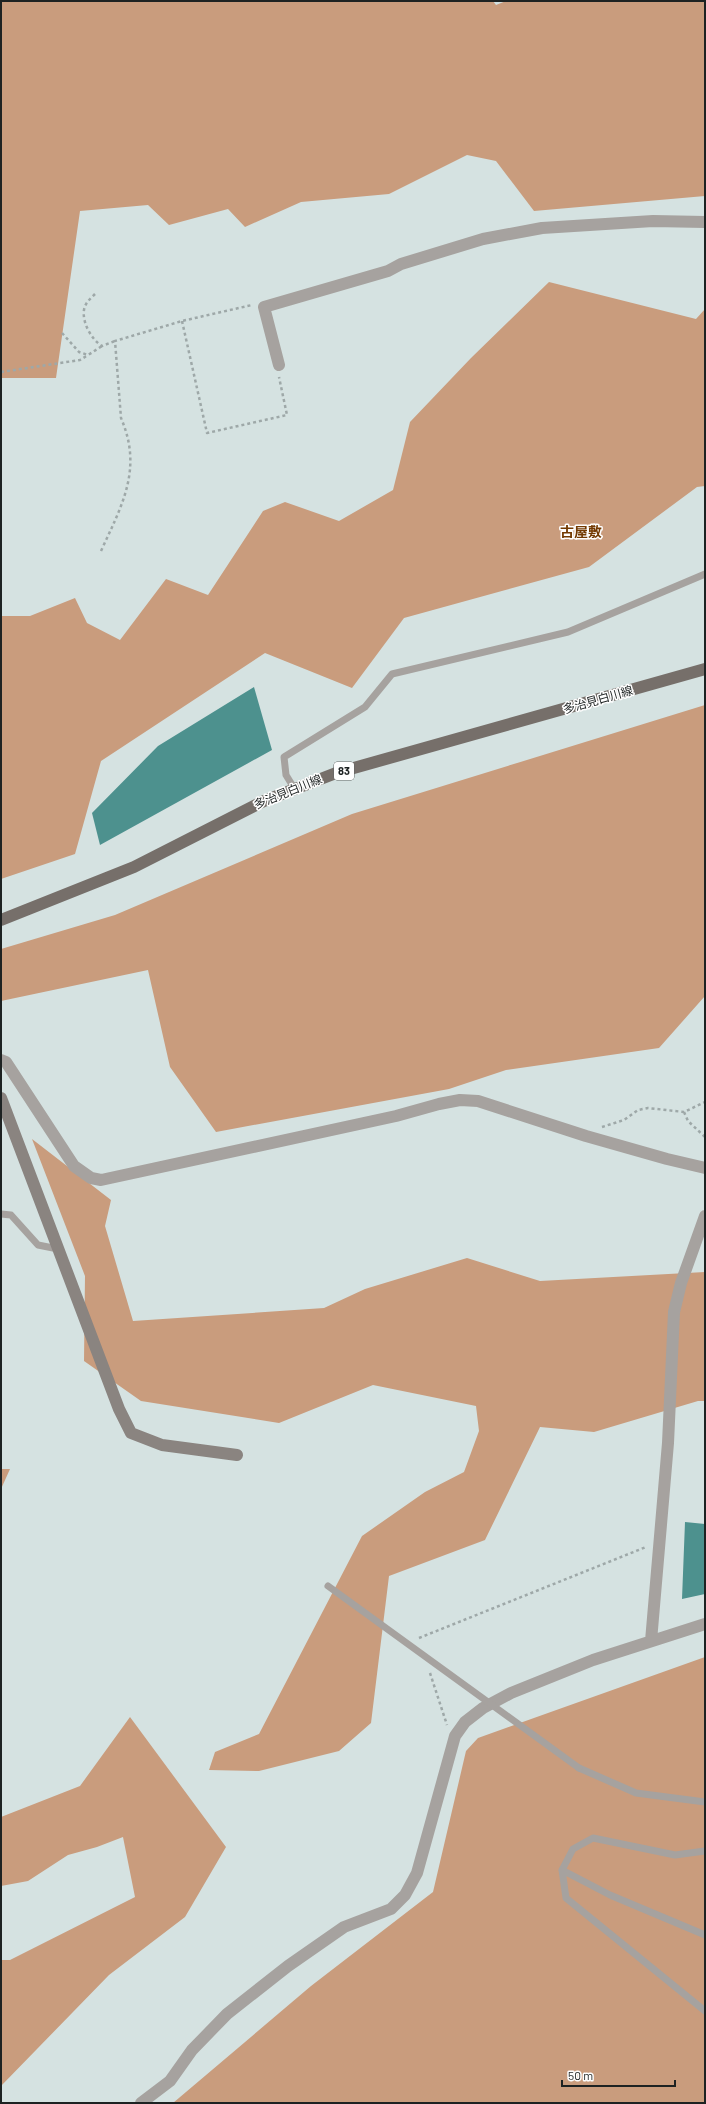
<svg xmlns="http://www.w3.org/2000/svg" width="706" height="2104" font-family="Barlow,'Noto Sans JP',sans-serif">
<rect width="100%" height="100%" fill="#d5e2e1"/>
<path fill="#c99c7d" d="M1,1H493L496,5L506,1H705V196L534,211L496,161L467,155L389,194L301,202L245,227L228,209L169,225L148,205L80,211L56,378H1Z
M549,282L696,319L705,309V486L697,487L589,567L404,618L352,688L265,653L101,761L75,854L1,879V616H30L75,598L87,623L120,640L166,579L208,595L263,511L285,502L339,521L393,490L410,422L471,358Z
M705,705V996L659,1048L506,1070L449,1089L216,1132L170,1067L148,970L1,1001V949L115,915L352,814Z
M32,1139L111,1200L105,1226L133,1321L324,1308L365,1289L467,1258L540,1281L705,1272V1401H698L594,1432L540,1427L485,1540L389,1576L371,1723L339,1751L259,1771L209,1770L215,1752L259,1734L362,1536L425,1492L464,1472L479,1431L476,1406L373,1385L279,1423L141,1401L84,1361L85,1276Z
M1,1469H10L1,1489Z
M705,1657V2103H173L311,1986L433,1892L466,1751L478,1738Z
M130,1717L226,1847L185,1917L109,1975L1,2086V1960H10L135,1897L123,1837L97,1847L68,1855L28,1881L1,1886V1817L80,1786Z"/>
<path fill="#4d918e" d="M254,687L272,750L100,845L92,813L158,746Z
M685,1522L705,1524V1594L682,1599Z"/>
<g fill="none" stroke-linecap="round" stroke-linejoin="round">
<path stroke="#9ea8a8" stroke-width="2.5" stroke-dasharray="3 3" stroke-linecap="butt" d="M95,294C90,299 85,303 84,310C82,323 92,340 102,346L115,341
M182,321L207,433L287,415L279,377
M62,333L79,352L88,355L102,346
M1,372L80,360L88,355
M101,551C122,505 143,469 121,418L115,341L182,321L252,305
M684,1112L688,1121L705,1137
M602,1127L624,1120L638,1110L648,1108L684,1112L705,1102
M419,1638L646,1547
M430,1673L447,1725"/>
<path stroke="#a6a29f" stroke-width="7" d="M294,788L286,775L284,757L365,707L392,674L568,632L705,574
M1,1214L11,1215L38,1245L58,1249
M579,1768L636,1793L705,1802
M705,1851L675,1855L593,1838L573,1849L562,1870L566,1898L705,2011
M562,1870L610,1895L705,1935"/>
<path stroke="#a6a29f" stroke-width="12" d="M279,365L264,307L388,271L401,264L483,239L542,228L653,221L705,222
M1,1060L6,1062L74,1166L91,1178L101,1180L396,1116L439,1104L460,1100L478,1101L586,1136L667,1159L705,1168
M651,1641L668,1443L674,1312L681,1283L705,1216
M141,2103L170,2081L192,2050L227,2014L288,1966L344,1927L391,1909L405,1895L417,1873L455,1736L465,1722L483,1708L511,1693L593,1660L705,1624"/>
<path stroke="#8a8480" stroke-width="12" d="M1,1098L119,1409L131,1433L162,1445L237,1455"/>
<path stroke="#766f6a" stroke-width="12" d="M1,920L134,867L264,801L336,773L705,669"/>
<path stroke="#a6a29f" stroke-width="7" d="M328,1586L579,1768"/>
</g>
<g text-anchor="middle" stroke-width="3" stroke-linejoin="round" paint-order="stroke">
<rect fill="#fff" stroke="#616464" stroke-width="1" x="334" y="762" width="20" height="18" rx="3"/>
<g font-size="11" font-weight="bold" fill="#1d2222">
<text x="344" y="775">83</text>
</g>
<g font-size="12" fill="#1d2222" stroke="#fff">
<text transform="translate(598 700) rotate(-16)" y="4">多治見白川線</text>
<text transform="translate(288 792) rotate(-22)" y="4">多治見白川線</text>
</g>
<g font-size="14" font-weight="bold" fill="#733a02" stroke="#fff">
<text x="581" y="537">古屋敷</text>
</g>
</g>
<rect width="706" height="2104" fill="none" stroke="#1d2222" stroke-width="4"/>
<path d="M562 2080v6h113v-6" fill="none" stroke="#1d2222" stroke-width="2"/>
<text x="568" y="2080" font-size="12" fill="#1d2222" stroke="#ffffff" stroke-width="3" paint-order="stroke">50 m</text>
</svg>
